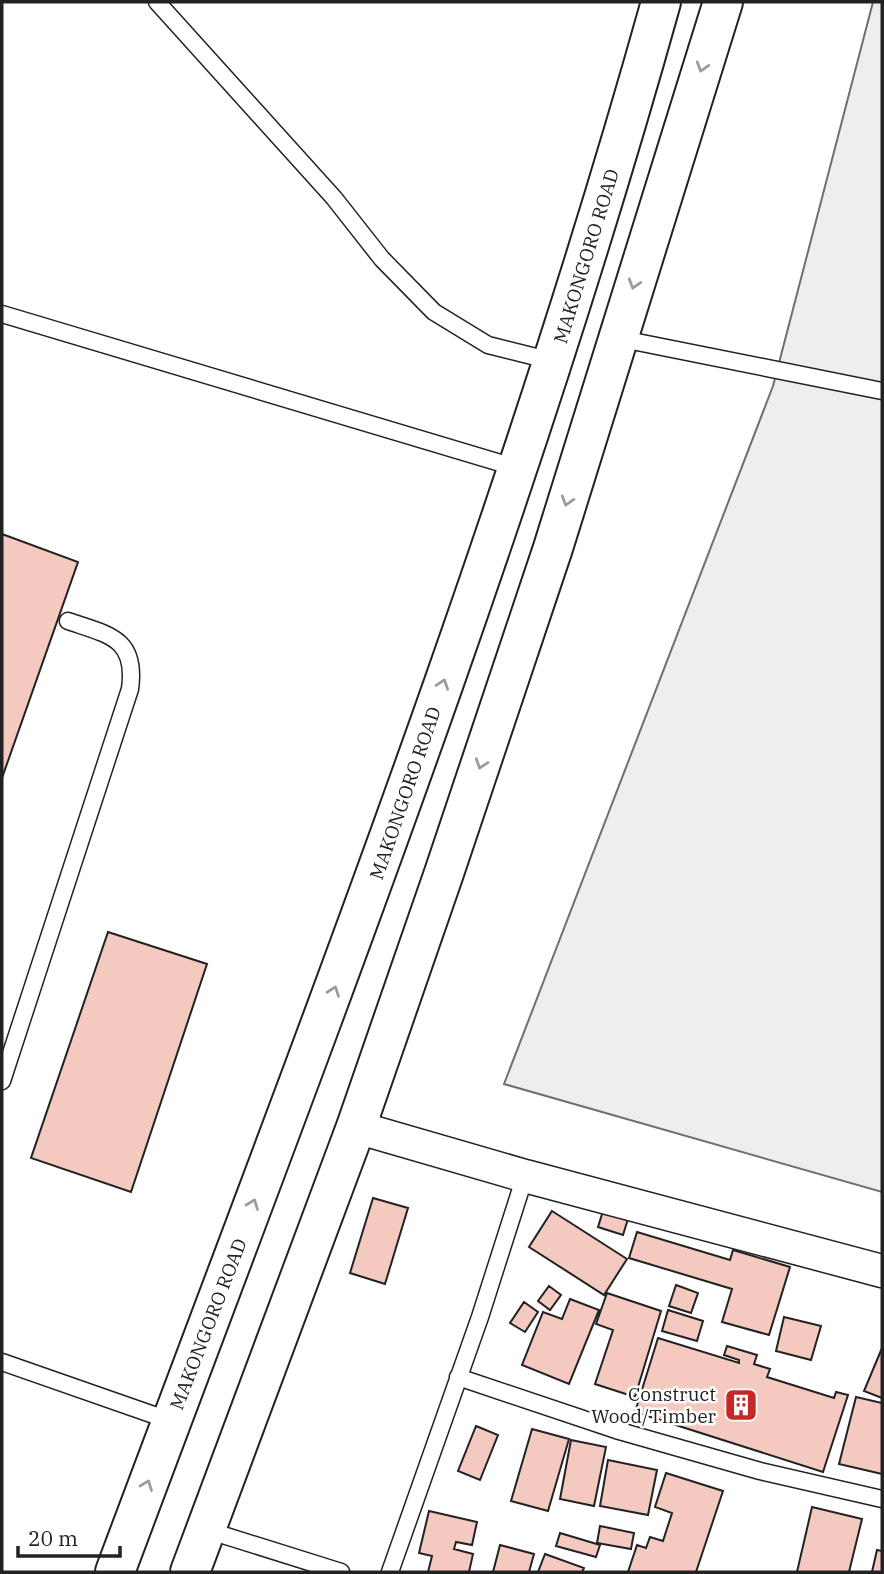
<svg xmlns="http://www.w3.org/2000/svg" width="884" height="1574" font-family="'IBM Plex Serif',serif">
<rect width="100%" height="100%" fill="#fff"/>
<path fill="#eee" stroke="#6f6f6f" stroke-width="2" d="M873,2H882V1192L504,1084L773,386Z"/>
<path fill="#f3c9c0" stroke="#222" stroke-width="2" d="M2,534L78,562L2,778Z
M108,932L207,964L131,1192L31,1158Z
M373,1198L408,1208L385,1284L350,1273Z
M552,1211L627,1259L604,1295L529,1247Z
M603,1211L628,1219L623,1235L598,1227Z
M637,1232L730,1260L733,1250L790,1267L769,1335L722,1322L732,1289L629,1258Z
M676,1285L698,1293L691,1313L669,1306Z
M549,1286L561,1295L550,1310L538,1301Z
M607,1293L661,1311L635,1397L595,1384L613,1330L596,1324Z
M570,1299L599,1310L569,1384L522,1365L543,1312L562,1319Z
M524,1302L538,1312L525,1332L510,1323Z
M668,1310L703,1321L697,1341L662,1331Z
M784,1317L821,1326L811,1360L776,1351Z
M658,1338L739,1363V1360L724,1355L727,1346L757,1355L754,1364L770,1369L767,1377L834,1398L836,1392L848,1395L823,1472L635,1412Z
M882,1348V1398L864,1391Z
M856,1397L882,1403V1474L839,1464Z
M476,1426L498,1435L480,1480L458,1471Z
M532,1429L569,1439L548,1511L511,1501Z
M571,1440L606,1447L594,1506L560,1499Z
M608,1460L657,1470L648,1515L600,1506Z
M666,1473L723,1491L696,1572H628L637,1545L646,1548L650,1537L663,1541L672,1513L655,1507Z
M812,1507L862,1519L849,1572H797Z
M429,1511L477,1522L472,1545L456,1542L454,1549L473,1554L469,1572H428L432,1556L419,1553Z
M600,1526L634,1533L631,1549L597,1543Z
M560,1533L600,1545L596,1557L556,1546Z
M500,1545L534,1554L529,1572H493Z
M877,1550L882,1551V1572H872Z
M545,1554L584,1568L582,1572H538Z"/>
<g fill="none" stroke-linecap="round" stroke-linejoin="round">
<defs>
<path id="lane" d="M157,2L334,198L382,259L434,312L488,345L552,361
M2,314L517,468
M617,338L882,391
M2,1081L130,689C137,638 109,635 68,621
M2,1362L171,1421
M458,1377L616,1430L760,1471L882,1499
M207,1530L341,1572
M390,1572L480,1317L525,1176"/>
<path id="street" d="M356,1127L525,1176L882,1271"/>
<path id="primary" d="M115,1572C309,1053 512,536 661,2
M190,1572L356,1127L444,873L553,548L723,2"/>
</defs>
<use href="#lane" stroke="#222" stroke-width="19"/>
<use href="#street" stroke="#222" stroke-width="35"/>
<use href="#primary" stroke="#222" stroke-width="42"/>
<use href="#lane" stroke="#fff" stroke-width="16"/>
<use href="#street" stroke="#fff" stroke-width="32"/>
<use href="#primary" stroke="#fff" stroke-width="38"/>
</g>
<defs><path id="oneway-chevron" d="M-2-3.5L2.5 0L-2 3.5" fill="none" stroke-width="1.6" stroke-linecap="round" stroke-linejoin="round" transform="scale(1.75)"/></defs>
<g stroke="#9c9c9c">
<use href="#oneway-chevron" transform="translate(702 67) rotate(107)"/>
<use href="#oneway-chevron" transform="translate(634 284) rotate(107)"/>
<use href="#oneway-chevron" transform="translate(567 501) rotate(107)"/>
<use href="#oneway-chevron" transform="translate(443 684) rotate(-71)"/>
<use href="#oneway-chevron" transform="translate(481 764) rotate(108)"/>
<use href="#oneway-chevron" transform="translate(334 991) rotate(-70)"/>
<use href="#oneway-chevron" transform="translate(253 1204) rotate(-69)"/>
<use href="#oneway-chevron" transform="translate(147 1485) rotate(-69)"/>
</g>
<defs>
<symbol id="building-square" viewBox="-11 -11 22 22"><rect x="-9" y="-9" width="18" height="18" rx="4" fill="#c62828" stroke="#fff"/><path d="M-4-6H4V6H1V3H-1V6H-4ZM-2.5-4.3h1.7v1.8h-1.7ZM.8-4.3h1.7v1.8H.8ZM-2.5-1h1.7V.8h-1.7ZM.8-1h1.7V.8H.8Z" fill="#fff"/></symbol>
</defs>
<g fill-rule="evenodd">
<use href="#building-square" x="722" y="1386" width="38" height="38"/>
</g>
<g text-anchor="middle" stroke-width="5" stroke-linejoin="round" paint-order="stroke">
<g font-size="19" fill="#222" stroke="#fff">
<text transform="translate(586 256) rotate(-73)" y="7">MAKONGORO ROAD</text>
<text transform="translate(405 793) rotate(-71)" y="7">MAKONGORO ROAD</text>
<text transform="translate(208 1324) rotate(-69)" y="7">MAKONGORO ROAD</text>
</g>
<g font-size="19" fill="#222" stroke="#fff" text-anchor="end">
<text x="716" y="1401">Construct<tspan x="716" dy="22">Wood/Timber</tspan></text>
</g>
</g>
<rect width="884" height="1574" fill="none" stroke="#222222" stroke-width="7"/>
<path d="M18 1546v10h102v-10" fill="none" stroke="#222222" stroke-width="3.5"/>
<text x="28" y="1546" font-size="21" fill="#222222" stroke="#ffffff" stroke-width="5" paint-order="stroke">20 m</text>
</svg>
